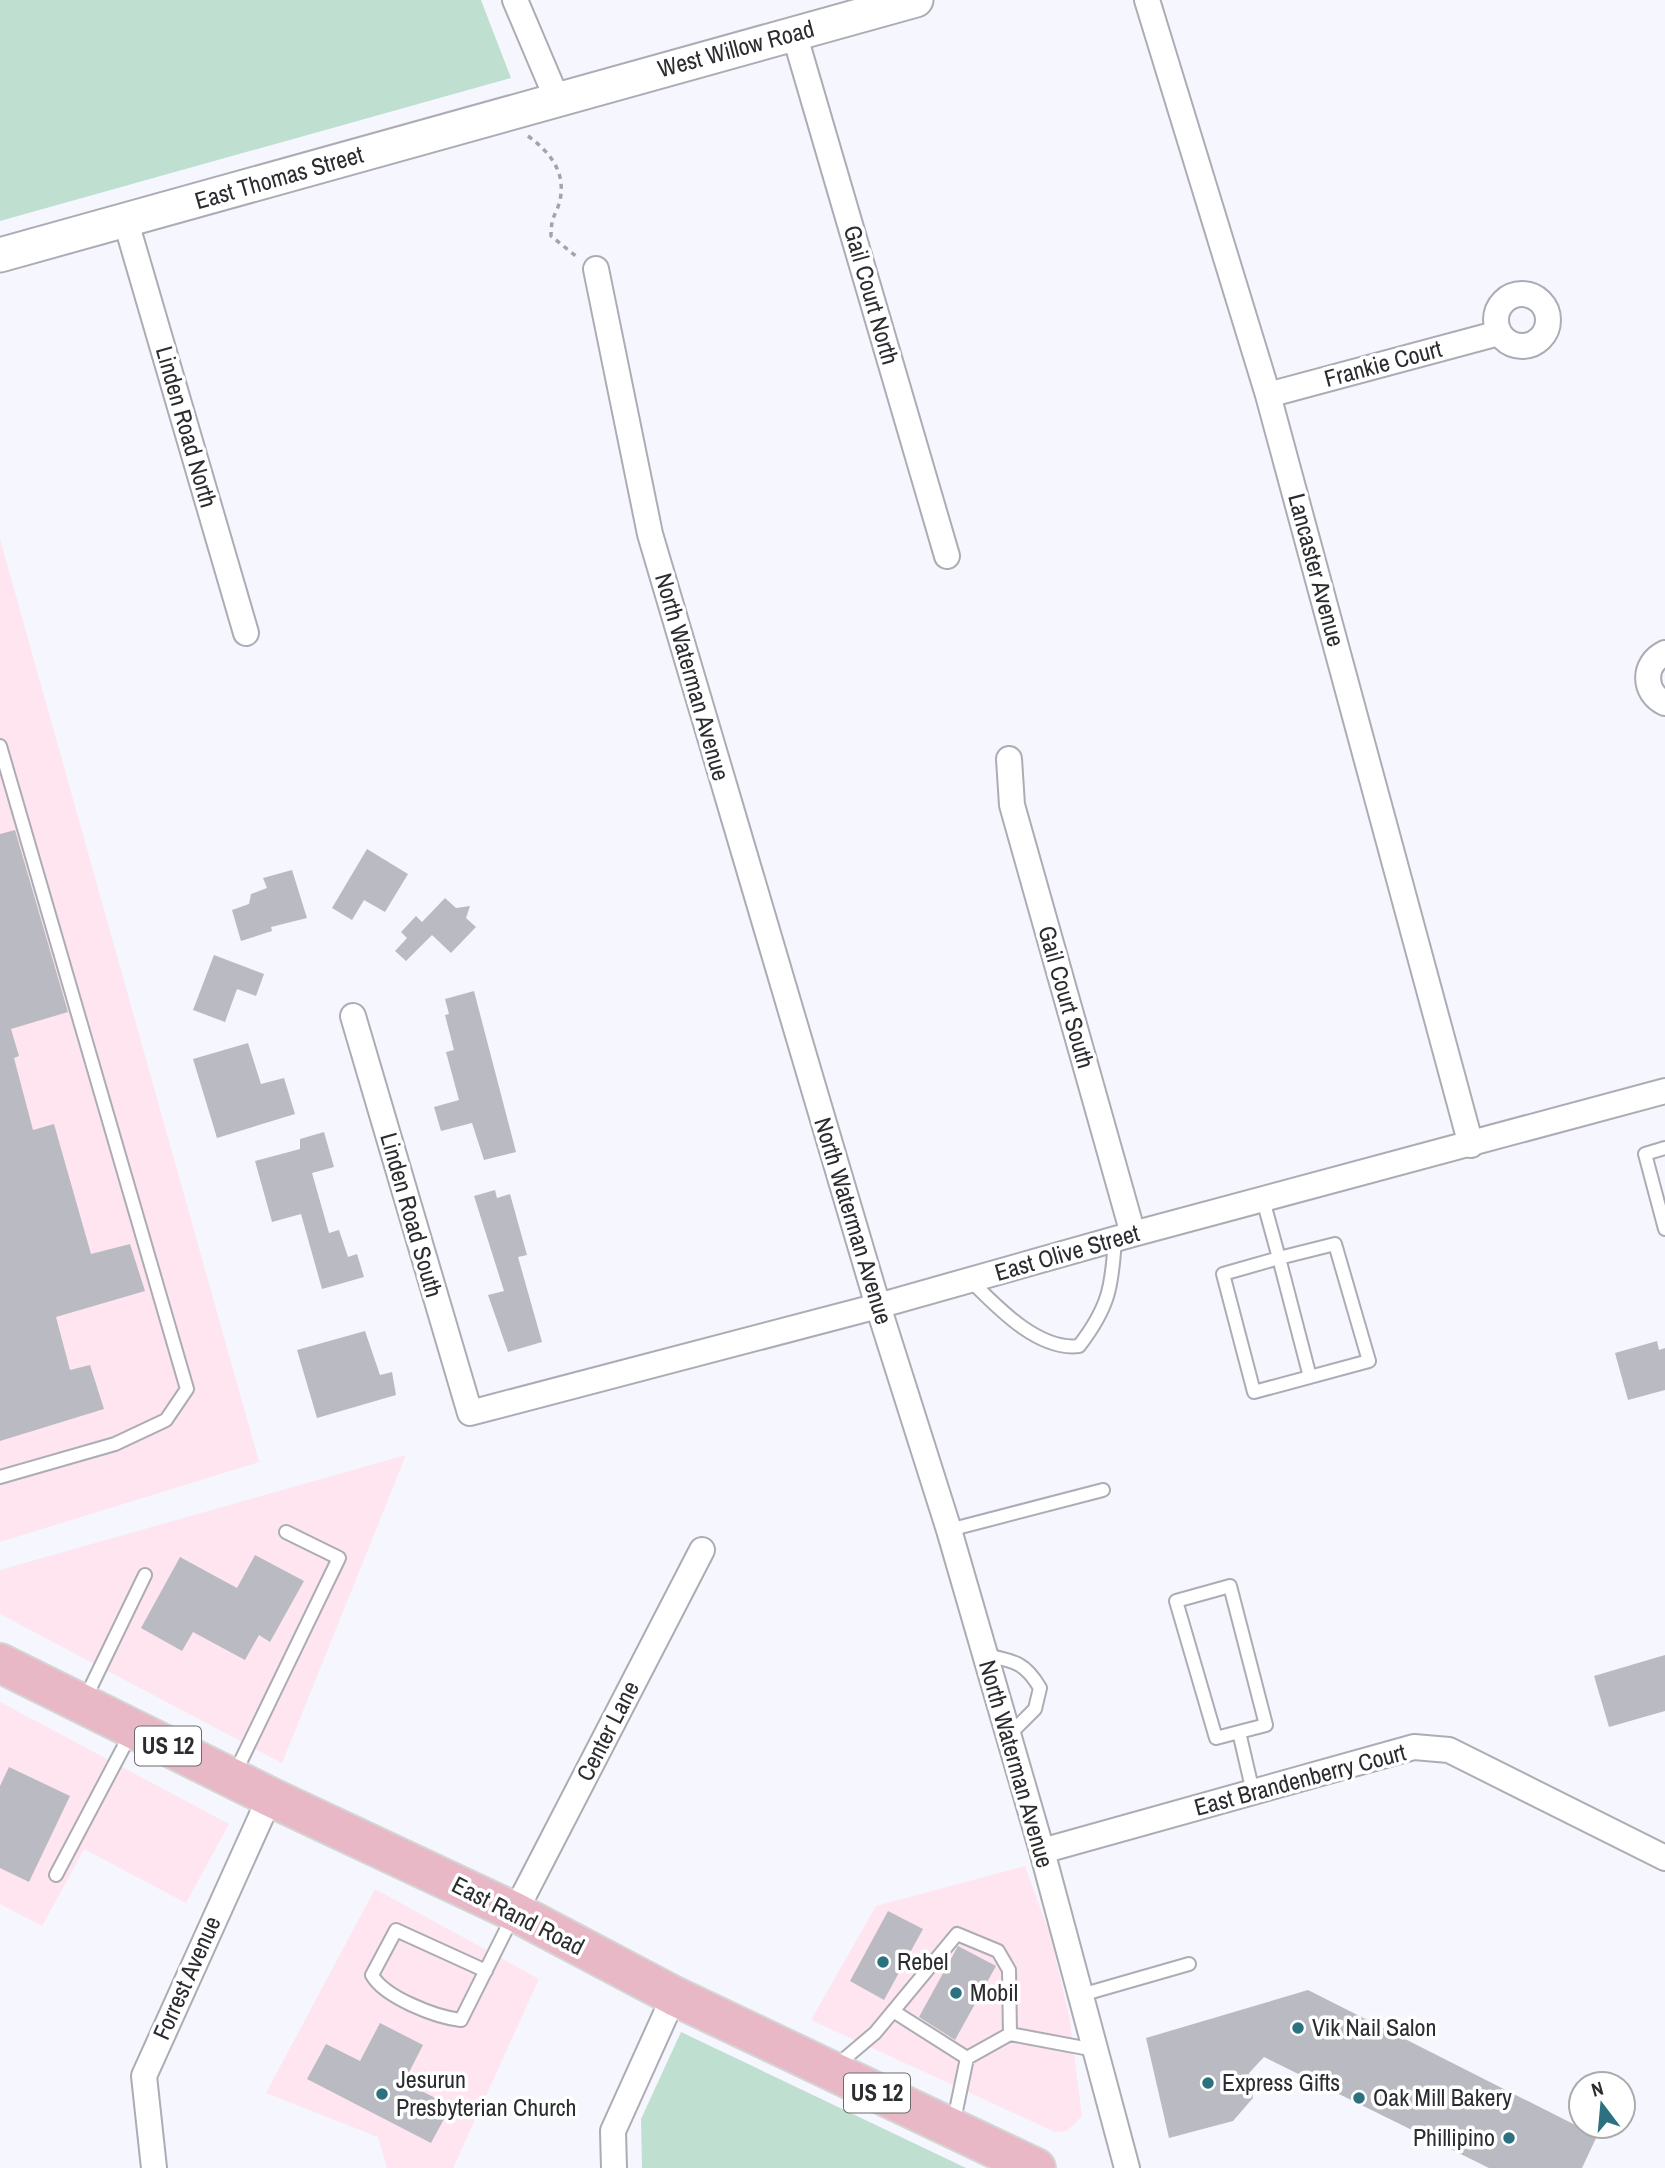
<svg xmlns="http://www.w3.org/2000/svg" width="1665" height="2168" font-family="'Archivo Narrow',sans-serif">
<rect width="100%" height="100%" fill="#f5f6fe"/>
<path fill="#fee5ef" d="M0,539L259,1462L0,1542Z
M406,1455L282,1763L0,1614V1570Z
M0,1702L229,1824L186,1903L84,1849L42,1926L0,1904Z
M1025,1866L1050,1935L1069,2015L1082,2116L1067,2131L1055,2132L811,2020L876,1906Z
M375,1889L539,1979L453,2168H387L378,2137L266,2093Z"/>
<path fill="#bfe0d0" d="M0,0H481L511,78L0,221Z
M681,2032L966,2168H642L641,2119Z"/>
<path fill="#babbc2" d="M15,830L68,1012L11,1029L19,1056L14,1058L33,1130L54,1124L91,1254L130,1244L145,1291L56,1317L70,1370L90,1365L104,1409L0,1441V834Z
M367,849L408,874L385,912L364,900L352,920L332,908Z
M292,870L307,918L271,927L272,931L241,941L232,910L249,904L251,894L267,888L263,878Z
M445,898L456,908L470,906L466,918L476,927L451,953L432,935L406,961L395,951L407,938L401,932L416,916L422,922Z
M214,955L264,974L256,996L237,989L225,1022L193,1010Z
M474,991L516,1152L484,1160L472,1123L441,1131L434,1107L459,1100L446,1052L454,1050L445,1015L449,1014L445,999Z
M248,1043L261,1084L284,1078L295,1114L217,1138L193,1059Z
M324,1132L334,1167L312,1173L329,1233L339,1230L348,1257L357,1254L364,1277L322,1289L301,1214L272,1222L255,1161L300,1149V1139Z
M495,1190L497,1198L510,1194L527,1255L518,1257L542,1342L508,1352L488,1295L504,1291L474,1196Z
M365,1331L380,1375L392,1372L396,1395L317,1418L297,1350Z
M1657,1341L1659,1350L1665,1348V1390L1628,1400L1615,1353Z
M255,1555L304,1581L270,1642L259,1635L245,1660L193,1632L182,1651L141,1628L180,1557L237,1588Z
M1665,1655V1711L1609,1727L1594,1676Z
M9,1767L70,1796L29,1882L0,1868V1786Z
M888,1911L923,1929L884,2000L850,1981Z
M958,1946L996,1966L955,2040L919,2017Z
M1308,1990L1597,2136L1582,2168H1489L1264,2057L1249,2073L1253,2098L1233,2121L1169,2138L1146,2038Z
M380,2023L423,2045L404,2082L451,2106L431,2143L307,2079L326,2044L360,2061Z"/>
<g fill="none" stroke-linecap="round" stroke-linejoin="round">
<defs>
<path id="lane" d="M0,746L187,1389L166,1420L115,1444L0,1477
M1665,1148L1645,1154L1665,1229
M1263,1200L1279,1258L1223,1274L1254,1392L1369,1361L1335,1244L1279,1258L1310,1377
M970,1280C997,1307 1038,1351 1079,1346C1109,1307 1112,1287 1115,1239
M949,1530L1103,1490
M985,1655C1014,1661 1025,1662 1040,1688L1035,1709L1008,1736
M84,1701L145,1575
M1239,1732L1266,1725L1230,1586L1176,1601L1216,1738L1239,1732L1253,1792
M234,1775L339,1558L286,1532
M56,1875L131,1733
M486,1971L396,1930L372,1975C384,1997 435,2017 461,2020L513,1916
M1081,1995L1189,1964
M893,2011L967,2058
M836,2066L875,2033L957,1934L998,1951L1009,1970L1010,2034L1095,2050
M953,2125L967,2058L1010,2034"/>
<path id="street" d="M515,0L557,99
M1147,0L1268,395L1471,1145
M794,33L947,556
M126,222L246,633
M596,269L650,534L878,1306L949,1530L1042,1851L1127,2168
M1496 320a26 26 0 1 1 52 0a26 26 0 1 1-52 0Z
M1268,395L1499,333
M1665,653C1642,664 1643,693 1665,703
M1009,759L1012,805L1133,1234
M353,1016L470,1413L878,1306L1133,1234L1665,1091
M1042,1851L1414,1747L1449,1750L1665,1858
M515,1912L702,1550
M154,2168L144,2076L270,1797
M614,2168L613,2131L674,1996"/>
<path id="secondary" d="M0,255L916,0"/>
<path id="primary" d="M0,1663L270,1797L515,1912L674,1996L1036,2168"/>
</defs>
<use href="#lane" stroke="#acacb4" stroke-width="16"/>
<use href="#street" stroke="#acacb4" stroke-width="28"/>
<use href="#secondary" stroke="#acacb4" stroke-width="37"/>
<use href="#primary" stroke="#d5d5d5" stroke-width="42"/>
<path stroke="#a4a5ab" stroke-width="3.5" stroke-dasharray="5 5" stroke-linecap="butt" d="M528,136C550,152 566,172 560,200C556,217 551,214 551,236L577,257"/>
<use href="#lane" stroke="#fff" stroke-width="12"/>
<use href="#street" stroke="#fff" stroke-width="24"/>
<use href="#secondary" stroke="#fff" stroke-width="33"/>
<use href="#primary" stroke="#e8b8c6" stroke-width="38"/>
</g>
<g fill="#2b717f" stroke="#fff" stroke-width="2.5">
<circle cx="883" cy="1962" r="7"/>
<circle cx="956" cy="1993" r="7"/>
<circle cx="1298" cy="2028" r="7"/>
<circle cx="1208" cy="2083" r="7"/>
<circle cx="382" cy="2094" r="7"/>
<circle cx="1359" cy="2098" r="7"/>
<circle cx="1509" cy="2138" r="7"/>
</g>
<g text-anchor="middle" stroke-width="7" stroke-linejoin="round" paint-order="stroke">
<g fill="#fff" stroke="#6b6b6d" stroke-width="2">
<rect x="135" y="1726.5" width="66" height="39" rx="5"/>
<rect x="844" y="2073.5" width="66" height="39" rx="5"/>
</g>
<g font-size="23" font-weight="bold" fill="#2b2c2f">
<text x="168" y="1754">US 12</text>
<text x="877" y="2101">US 12</text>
</g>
<g font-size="24" fill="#2b2c2f" stroke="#fff">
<text transform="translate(736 49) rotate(-15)" y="8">West Willow Road</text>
<text transform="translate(279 178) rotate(-16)" y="8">East Thomas Street</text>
<text transform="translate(871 295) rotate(74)" y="8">Gail Court North</text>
<text transform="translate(1383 364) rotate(-15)" y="8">Frankie Court</text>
<text transform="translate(186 427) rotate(74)" y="8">Linden Road North</text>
<text transform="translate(1316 570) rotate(75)" y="8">Lancaster Avenue</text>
<text transform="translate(692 677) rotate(74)" y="8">North Waterman Avenue</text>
<text transform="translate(1066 997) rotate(74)" y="8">Gail Court South</text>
<text transform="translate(411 1215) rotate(74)" y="8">Linden Road South</text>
<text transform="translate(853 1221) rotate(73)" y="8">North Waterman Avenue</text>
<text transform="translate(1067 1253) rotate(-16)" y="8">East Olive Street</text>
<text transform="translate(608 1731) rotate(-63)" y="8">Center Lane</text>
<text transform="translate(1016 1764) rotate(74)" y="8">North Waterman Avenue</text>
<text transform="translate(1300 1780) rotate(-15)" y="8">East Brandenberry Court</text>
<text transform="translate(518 1916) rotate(27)" y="8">East Rand Road</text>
<text transform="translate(187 1978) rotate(-66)" y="8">Forrest Avenue</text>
</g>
<g font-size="24" fill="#2b2c2f" stroke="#fff" text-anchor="start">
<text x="897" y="1970">Rebel</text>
<text x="970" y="2001">Mobil</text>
<text x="1312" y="2036">Vik Nail Salon</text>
<text x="396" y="2088">Jesurun<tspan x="396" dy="28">Presbyterian Church</tspan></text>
<text x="1222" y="2091">Express Gifts</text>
<text x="1373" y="2106">Oak Mill Bakery</text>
<text x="1495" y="2146" text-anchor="end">Phillipino</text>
</g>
</g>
<g transform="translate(1602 2105) rotate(344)"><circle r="33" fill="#ffffff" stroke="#aaabac" stroke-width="2"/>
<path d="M0-5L12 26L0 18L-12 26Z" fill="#2b717f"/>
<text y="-10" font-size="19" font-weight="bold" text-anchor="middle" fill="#2b2c2f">N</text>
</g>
</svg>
